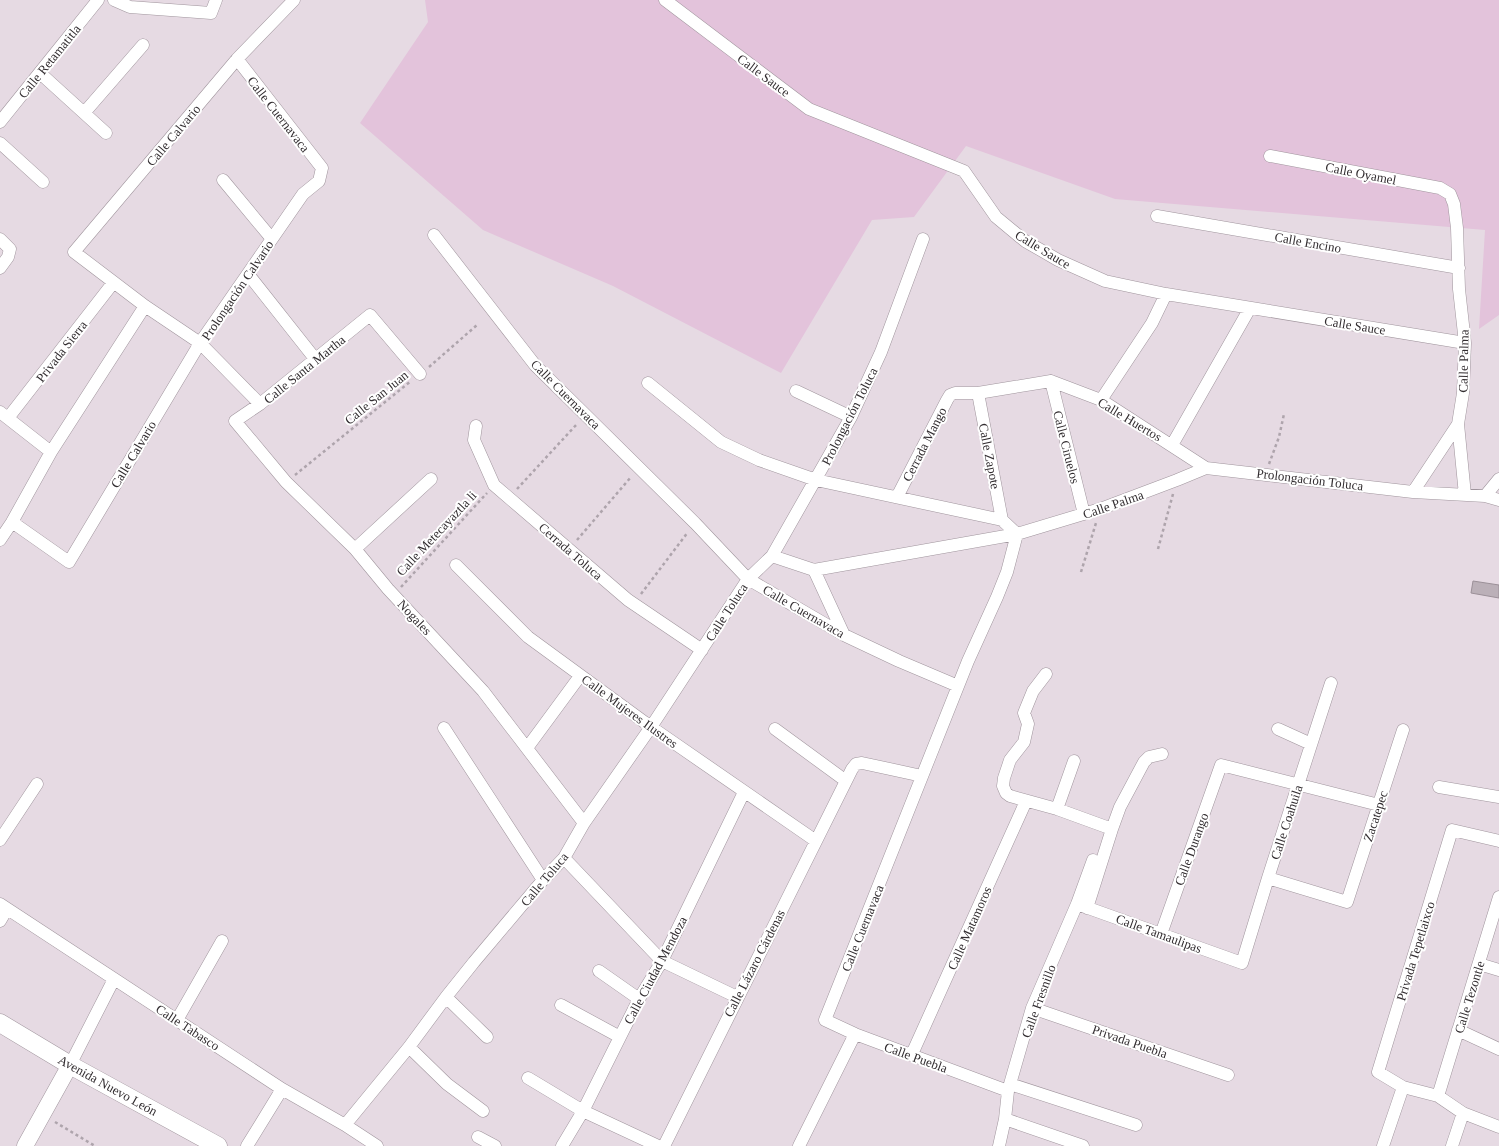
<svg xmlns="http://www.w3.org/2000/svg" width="1499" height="1146" font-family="'Times New Roman',serif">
<rect width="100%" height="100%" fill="#e6dae3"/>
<path fill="#e3c3db" d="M425,0H1499V315L1479,329L1485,230L1115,199L966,146L914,217L872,220L781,373L613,286L483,230L360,123L428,22Z"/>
<path fill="#bbb0b8" stroke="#9b9098" d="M1473,581L1499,585V598L1471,593Z"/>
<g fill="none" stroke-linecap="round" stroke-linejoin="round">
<defs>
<path id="minor" d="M114,0L130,7L211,13L216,0
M665,0L809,109L964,171L996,217L1025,241L1058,260L1105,281L1166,294L1465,343
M40,73L106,133
M84,113L143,45
M0,122L98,0
M0,143L43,182
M1270,156L1440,188L1450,194L1454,204L1457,228L1459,289L1465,343L1463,393L1458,424L1413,492
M223,180L272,239
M1157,216L1459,268
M434,235L535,365L695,523L748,579L844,635L899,661L958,686
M0,239L10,249L8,257L0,268
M248,274L316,360
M420,374L370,315L260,404L235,421L286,482L355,549L388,589L483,691L584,823
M1051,381L1084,514
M648,383L721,442L759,460L816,480L1002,520L1017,534
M796,391L851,417
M978,393L1002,520
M1101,400L1152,323L1166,294
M260,404L200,343L145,306L74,252L237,59L294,0
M0,412L51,452
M8,418L113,283
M1458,424L1465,495
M476,426L474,440L494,485L628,600L702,650
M1172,445L1250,308
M1485,496L1499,479
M897,497L947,400L950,395L955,393H978L1051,381L1101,400L1206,468L1413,492L1485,496L1499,500
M12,522L69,562L200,343L303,194L319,181L322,168L237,59
M0,540L12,522L51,452L145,306
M355,549L431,479
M772,556L814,570L844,635
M456,565L528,637L651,727L816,841
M814,570L1017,534L1100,509L1177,480L1206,468
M1046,674L1033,691L1024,713L1028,724L1024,742L1010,760L1004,778L1003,786L1006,793L1010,796L1057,809L1112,829
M444,728L543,880
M775,729L846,781
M1278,729L1311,744
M527,748L580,676
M1439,787L1499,797
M1057,809L1074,761
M0,840L37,784
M1499,841L1452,830L1378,1072L1403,1087L1438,1096L1463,1113L1499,1127
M564,858L662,961L737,997
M1268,878L1347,902L1403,730
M0,904L282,1089L345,1125L377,1146
M1077,904L1242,963L1268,878L1331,683
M1087,908L1112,829L1120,807L1144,762L1149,757L1162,754
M0,921L7,909
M1161,934L1221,765L1379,805
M1479,964L1499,970
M599,971L639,999
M446,997L487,1037
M561,1005L620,1037
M1032,1008L1228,1075
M177,1020L222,941
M1458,1030L1499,1049
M409,1047L447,1084L483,1111
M912,1054L1026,801
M70,1065L114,979
M528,1078L583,1111L658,1146
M1010,1084L1136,1125
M1008,1091L855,1034L825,1020L968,661L997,597L1007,572L1017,534
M1438,1096L1499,897
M1005,1119L1083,1146
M345,1125L409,1047L446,997L474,962L543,880L564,858L584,823L651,727L748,579L772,556L851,417L881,352L923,239
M478,1137L495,1146
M247,1146L282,1089
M562,1146L583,1111L639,999L662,961L744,792
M664,1146L852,769L856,764L862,763L922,776
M799,1146L855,1034
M999,1146L1005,1119L1008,1091L1032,1008L1077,904L1093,860
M1383,1146L1403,1087
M1452,1146L1463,1113"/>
<path id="tertiary" d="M25,1146L70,1065"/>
<path id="secondary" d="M0,1023L70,1065L218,1146"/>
</defs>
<use href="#minor" stroke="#a0959d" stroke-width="13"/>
<use href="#tertiary" stroke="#a0959d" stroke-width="17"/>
<use href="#secondary" stroke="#a0959d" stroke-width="19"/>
<path stroke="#aea4ac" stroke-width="2.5" stroke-dasharray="3 3" stroke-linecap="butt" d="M429,367L477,325
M1269,464L1279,437L1284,414
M295,475L411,381
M517,489L577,424
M577,540L631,477
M1158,549L1173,494
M1081,572L1096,523
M401,587L487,493
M641,594L688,532
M55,1122L95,1146"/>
<use href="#minor" stroke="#fff" stroke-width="12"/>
<use href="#tertiary" stroke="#fff" stroke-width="16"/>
<use href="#secondary" stroke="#fff" stroke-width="18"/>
</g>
<g text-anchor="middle" stroke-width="4" stroke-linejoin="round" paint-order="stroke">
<g font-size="13" fill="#322d30" stroke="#fff">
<text transform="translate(49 61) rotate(-51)" y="5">Calle Retamatitla</text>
<text transform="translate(764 75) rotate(37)" y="5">Calle Sauce</text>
<text transform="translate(279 114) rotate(52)" y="5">Calle Cuernavaca</text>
<text transform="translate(173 135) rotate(-50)" y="5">Calle Calvario</text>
<text transform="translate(1361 173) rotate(11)" y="5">Calle Oyamel</text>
<text transform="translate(1308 242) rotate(10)" y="5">Calle Encino</text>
<text transform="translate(1043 249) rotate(31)" y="5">Calle Sauce</text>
<text transform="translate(237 290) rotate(-56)" y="5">Prolongación Calvario</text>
<text transform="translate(1355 325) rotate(9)" y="5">Calle Sauce</text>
<text transform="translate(61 351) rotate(-52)" y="5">Privada Sierra</text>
<text transform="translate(1463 361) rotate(-89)" y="5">Calle Palma</text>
<text transform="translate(304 369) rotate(-39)" y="5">Calle Santa Martha</text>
<text transform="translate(566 394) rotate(45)" y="5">Calle Cuernavaca</text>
<text transform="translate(376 397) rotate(-39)" y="5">Calle San Juan</text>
<text transform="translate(849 416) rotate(-63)" y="5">Prolongación Toluca</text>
<text transform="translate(1130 419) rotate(31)" y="5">Calle Huertos</text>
<text transform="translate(924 444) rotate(-63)" y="5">Cerrada Mango</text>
<text transform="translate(1067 447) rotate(76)" y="5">Calle Ciruelos</text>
<text transform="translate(133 454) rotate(-59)" y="5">Calle Calvario</text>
<text transform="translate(990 456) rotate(79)" y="5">Calle Zapote</text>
<text transform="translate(1310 479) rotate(7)" y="5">Prolongación Toluca</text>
<text transform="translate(1113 504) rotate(-19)" y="5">Calle Palma</text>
<text transform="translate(436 533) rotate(-47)" y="5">Calle Metecayaztla li</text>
<text transform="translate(571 551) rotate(41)" y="5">Cerrada Toluca</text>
<text transform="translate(804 611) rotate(30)" y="5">Calle Cuernavaca</text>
<text transform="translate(726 612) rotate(-57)" y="5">Calle Toluca</text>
<text transform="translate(415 617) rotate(47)" y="5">Nogales</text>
<text transform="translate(630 711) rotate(36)" y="5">Calle Mujeres Ilustres</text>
<text transform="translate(1375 816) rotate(-72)" y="5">Zacatepec</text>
<text transform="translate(1286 822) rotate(-72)" y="5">Calle Coahuila</text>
<text transform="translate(1191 849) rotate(-70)" y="5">Calle Durango</text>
<text transform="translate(544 879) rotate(-50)" y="5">Calle Toluca</text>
<text transform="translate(862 928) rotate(-68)" y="5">Calle Cuernavaca</text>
<text transform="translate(969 928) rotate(-66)" y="5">Calle Matamoros</text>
<text transform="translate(1159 933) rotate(20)" y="5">Calle Tamaulipas</text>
<text transform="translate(1415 951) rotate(-73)" y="5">Privada Tepetlaixco</text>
<text transform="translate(754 963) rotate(-63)" y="5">Calle Lázaro Cárdenas</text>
<text transform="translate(655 970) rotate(-62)" y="5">Calle Ciudad Mendoza</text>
<text transform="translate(1469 997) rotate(-73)" y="5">Calle Tezontle</text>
<text transform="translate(1038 1001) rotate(-70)" y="5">Calle Fresnillo</text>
<text transform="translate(188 1027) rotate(33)" y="5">Calle Tabasco</text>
<text transform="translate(1130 1041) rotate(19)" y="5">Privada Puebla</text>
<text transform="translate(916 1057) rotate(20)" y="5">Calle Puebla</text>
<text transform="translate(108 1085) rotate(29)" y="5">Avenida Nuevo León</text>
</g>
</g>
</svg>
